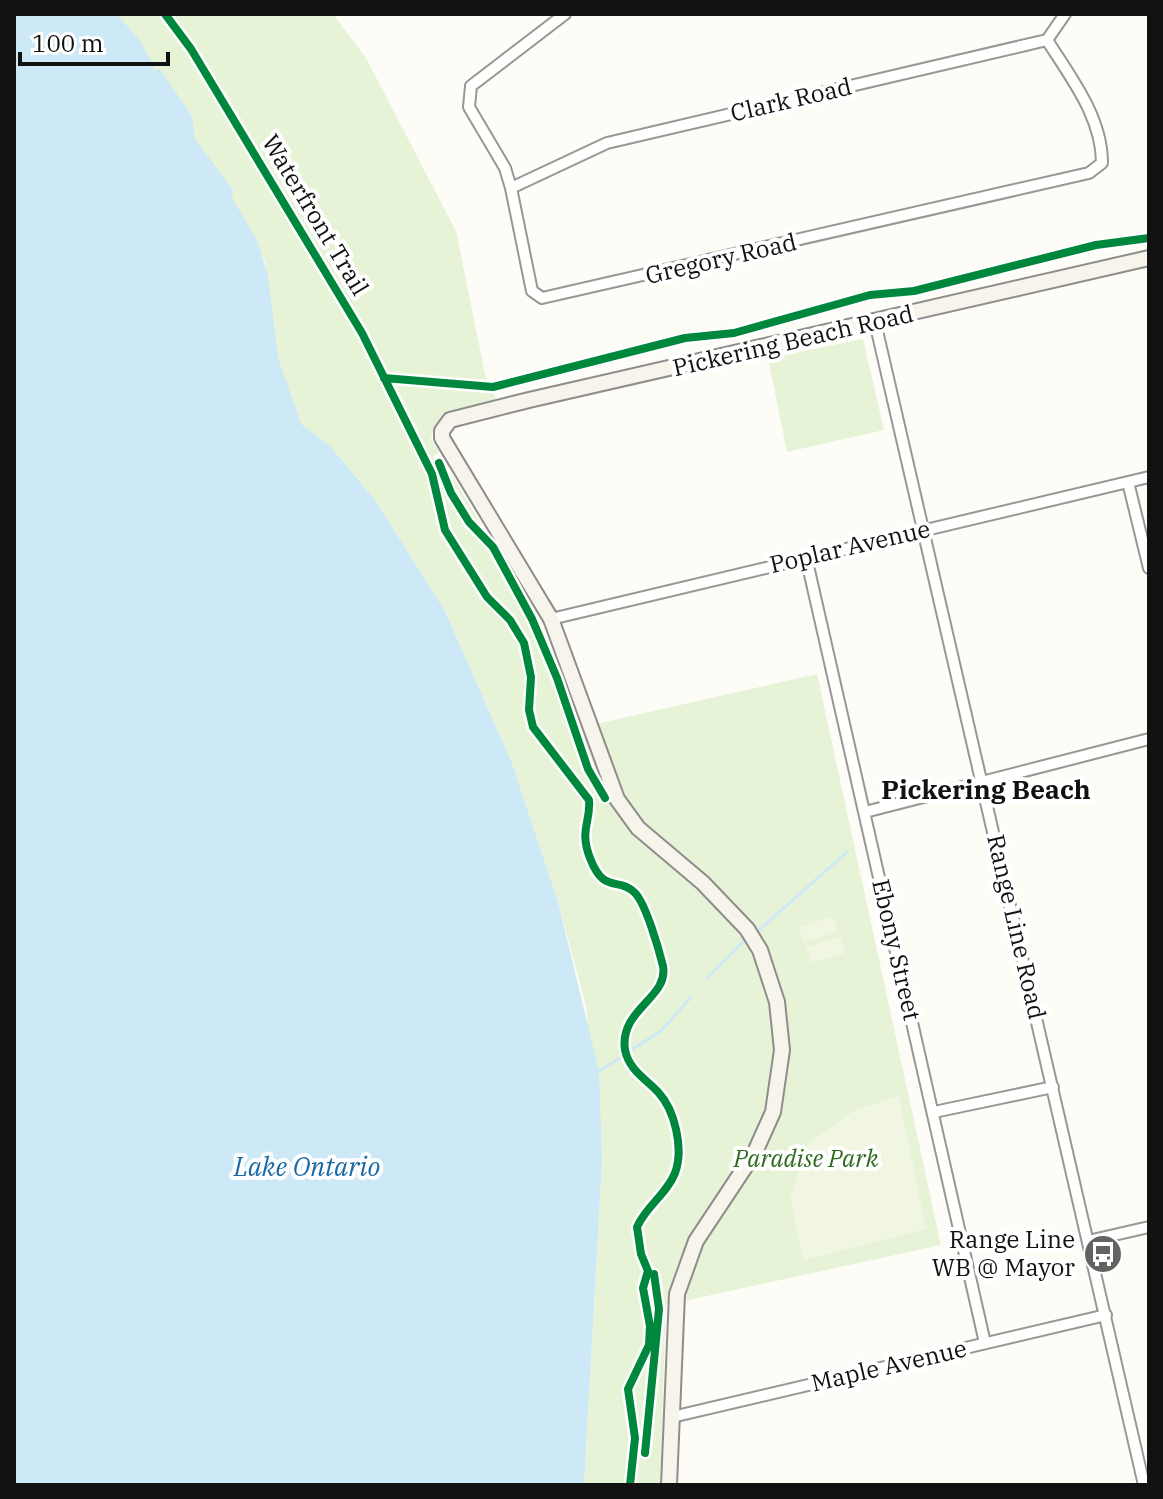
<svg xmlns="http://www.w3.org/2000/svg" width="1163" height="1499" font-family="'IBM Plex Serif',serif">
<rect width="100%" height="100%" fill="#fdfcf7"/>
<path fill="#e7f3d7" d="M106,14H333L366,58L456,231L487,383L499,403C475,408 435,408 431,439L439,452L433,457L444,475L450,472L543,630L578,728L817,674L941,1245L666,1305L660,1485H584L602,1161L586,1006L558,902L512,763L444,609L375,500L331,447L301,425L274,373L265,262L201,152Z
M863,339L884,430L787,452L768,358Z"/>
<path fill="#f0f6e1" d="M833,916L838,932L804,943L799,927Z
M840,937L845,953L811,963L806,947Z
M899,1096L926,1229L803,1260L790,1196L808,1144L855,1110Z"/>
<path fill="#cde8f7" d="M14,14H116L139,39L154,66L152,71L160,69L192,116L195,139L233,190L232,198L257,240L268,276L278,358L301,424L331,447L375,500L444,609L512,763L558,902L599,1071L602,1161L584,1485H14Z"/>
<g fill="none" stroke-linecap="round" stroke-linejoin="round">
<path stroke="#cde8f7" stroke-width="3" d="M759,930L847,852
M707,978L745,940
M627,1053L661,1031L691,997
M599,1071L622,1057"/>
<defs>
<path id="street" d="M565,14L471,86L469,107L505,168L511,188L532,291L542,298L1089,173L1102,163C1102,117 1071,78 1047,40
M511,188L607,143L1047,40L1065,14
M875,322L1144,1485
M1128,482L1149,568
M806,557L985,1343
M551,619L1149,477
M865,812L1149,739
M934,1112L1053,1087
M1088,1241L1149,1227
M672,1417L1106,1315"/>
<path id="secondary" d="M669,1485L677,1294L696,1241L755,1152L773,1112L782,1050L777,1002L760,950L747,929L703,883L638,828L617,799L551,619L442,438V431L450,420L529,400L1149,258"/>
</defs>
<use href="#street" stroke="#979795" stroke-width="14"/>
<use href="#secondary" stroke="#8e8d8b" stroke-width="18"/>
<use href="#street" stroke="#fffffe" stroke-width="10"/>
<use href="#secondary" stroke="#f6f4eb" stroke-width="14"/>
<defs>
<path id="cycleway" d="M165,14L191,49L362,333L432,474L445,530L487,597L510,620L524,643L531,677L529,710L533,727L589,800C591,822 579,830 590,858C604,895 618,876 635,893C646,904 659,950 663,966C669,998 619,1009 625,1050C629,1070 646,1079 658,1092C675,1110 684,1149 675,1173C667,1194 646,1206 637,1227L641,1254L648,1271L643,1288L650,1326L649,1345L628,1389L635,1438L630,1485
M384,378L493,387L685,338L734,333L870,295L914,291L1096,245L1149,238
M439,463L451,493L469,522L493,547L532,619L557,678L588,769L605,798
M645,1453L659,1309L654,1274"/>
</defs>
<use href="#cycleway" stroke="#fff" stroke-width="13"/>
<use href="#cycleway" stroke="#00873e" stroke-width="8"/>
</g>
<defs>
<symbol id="bus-disc" viewBox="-11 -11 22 22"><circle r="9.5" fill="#646362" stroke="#fff"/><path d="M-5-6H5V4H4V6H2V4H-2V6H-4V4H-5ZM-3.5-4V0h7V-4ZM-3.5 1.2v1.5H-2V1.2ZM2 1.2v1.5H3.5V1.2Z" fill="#fff"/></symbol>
</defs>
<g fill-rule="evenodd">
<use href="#bus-disc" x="1081" y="1232" width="44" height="44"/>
</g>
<g text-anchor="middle" stroke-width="8" stroke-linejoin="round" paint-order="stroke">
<g font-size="24" fill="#111" stroke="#fff">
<text transform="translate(791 100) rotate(-13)" y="8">Clark Road</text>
<text transform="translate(315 215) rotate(59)" y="8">Waterfront Trail</text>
<text transform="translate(721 259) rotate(-13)" y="8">Gregory Road</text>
<text transform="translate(793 341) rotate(-13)" y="8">Pickering Beach Road</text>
<text transform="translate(850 547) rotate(-13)" y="8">Poplar Avenue</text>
<text transform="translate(1016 927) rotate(77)" y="8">Range Line Road</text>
<text transform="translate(896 950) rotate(77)" y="8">Ebony Street</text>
<text transform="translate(889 1366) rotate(-13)" y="8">Maple Avenue</text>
</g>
<g font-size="24" font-style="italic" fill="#2f6b1f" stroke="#fff">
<text x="806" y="1167">Paradise Park</text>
</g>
<g font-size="24" fill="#111" stroke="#fff" text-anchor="end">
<text x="1075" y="1248">Range Line<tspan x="1075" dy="28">WB @ Mayor</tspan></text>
</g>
<g font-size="26" font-weight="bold" fill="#111" stroke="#fff">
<text x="986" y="799">Pickering Beach</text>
</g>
<g font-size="26" font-style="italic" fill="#1768a6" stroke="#fff">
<text x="307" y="1176">Lake Ontario</text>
</g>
</g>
<rect width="1163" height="1499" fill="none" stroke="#111111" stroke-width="32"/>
<path d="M20 52v12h148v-12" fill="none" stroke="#111111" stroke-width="4"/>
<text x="32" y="52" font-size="24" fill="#111111" stroke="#ffffff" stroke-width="6" paint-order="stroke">100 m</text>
</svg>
